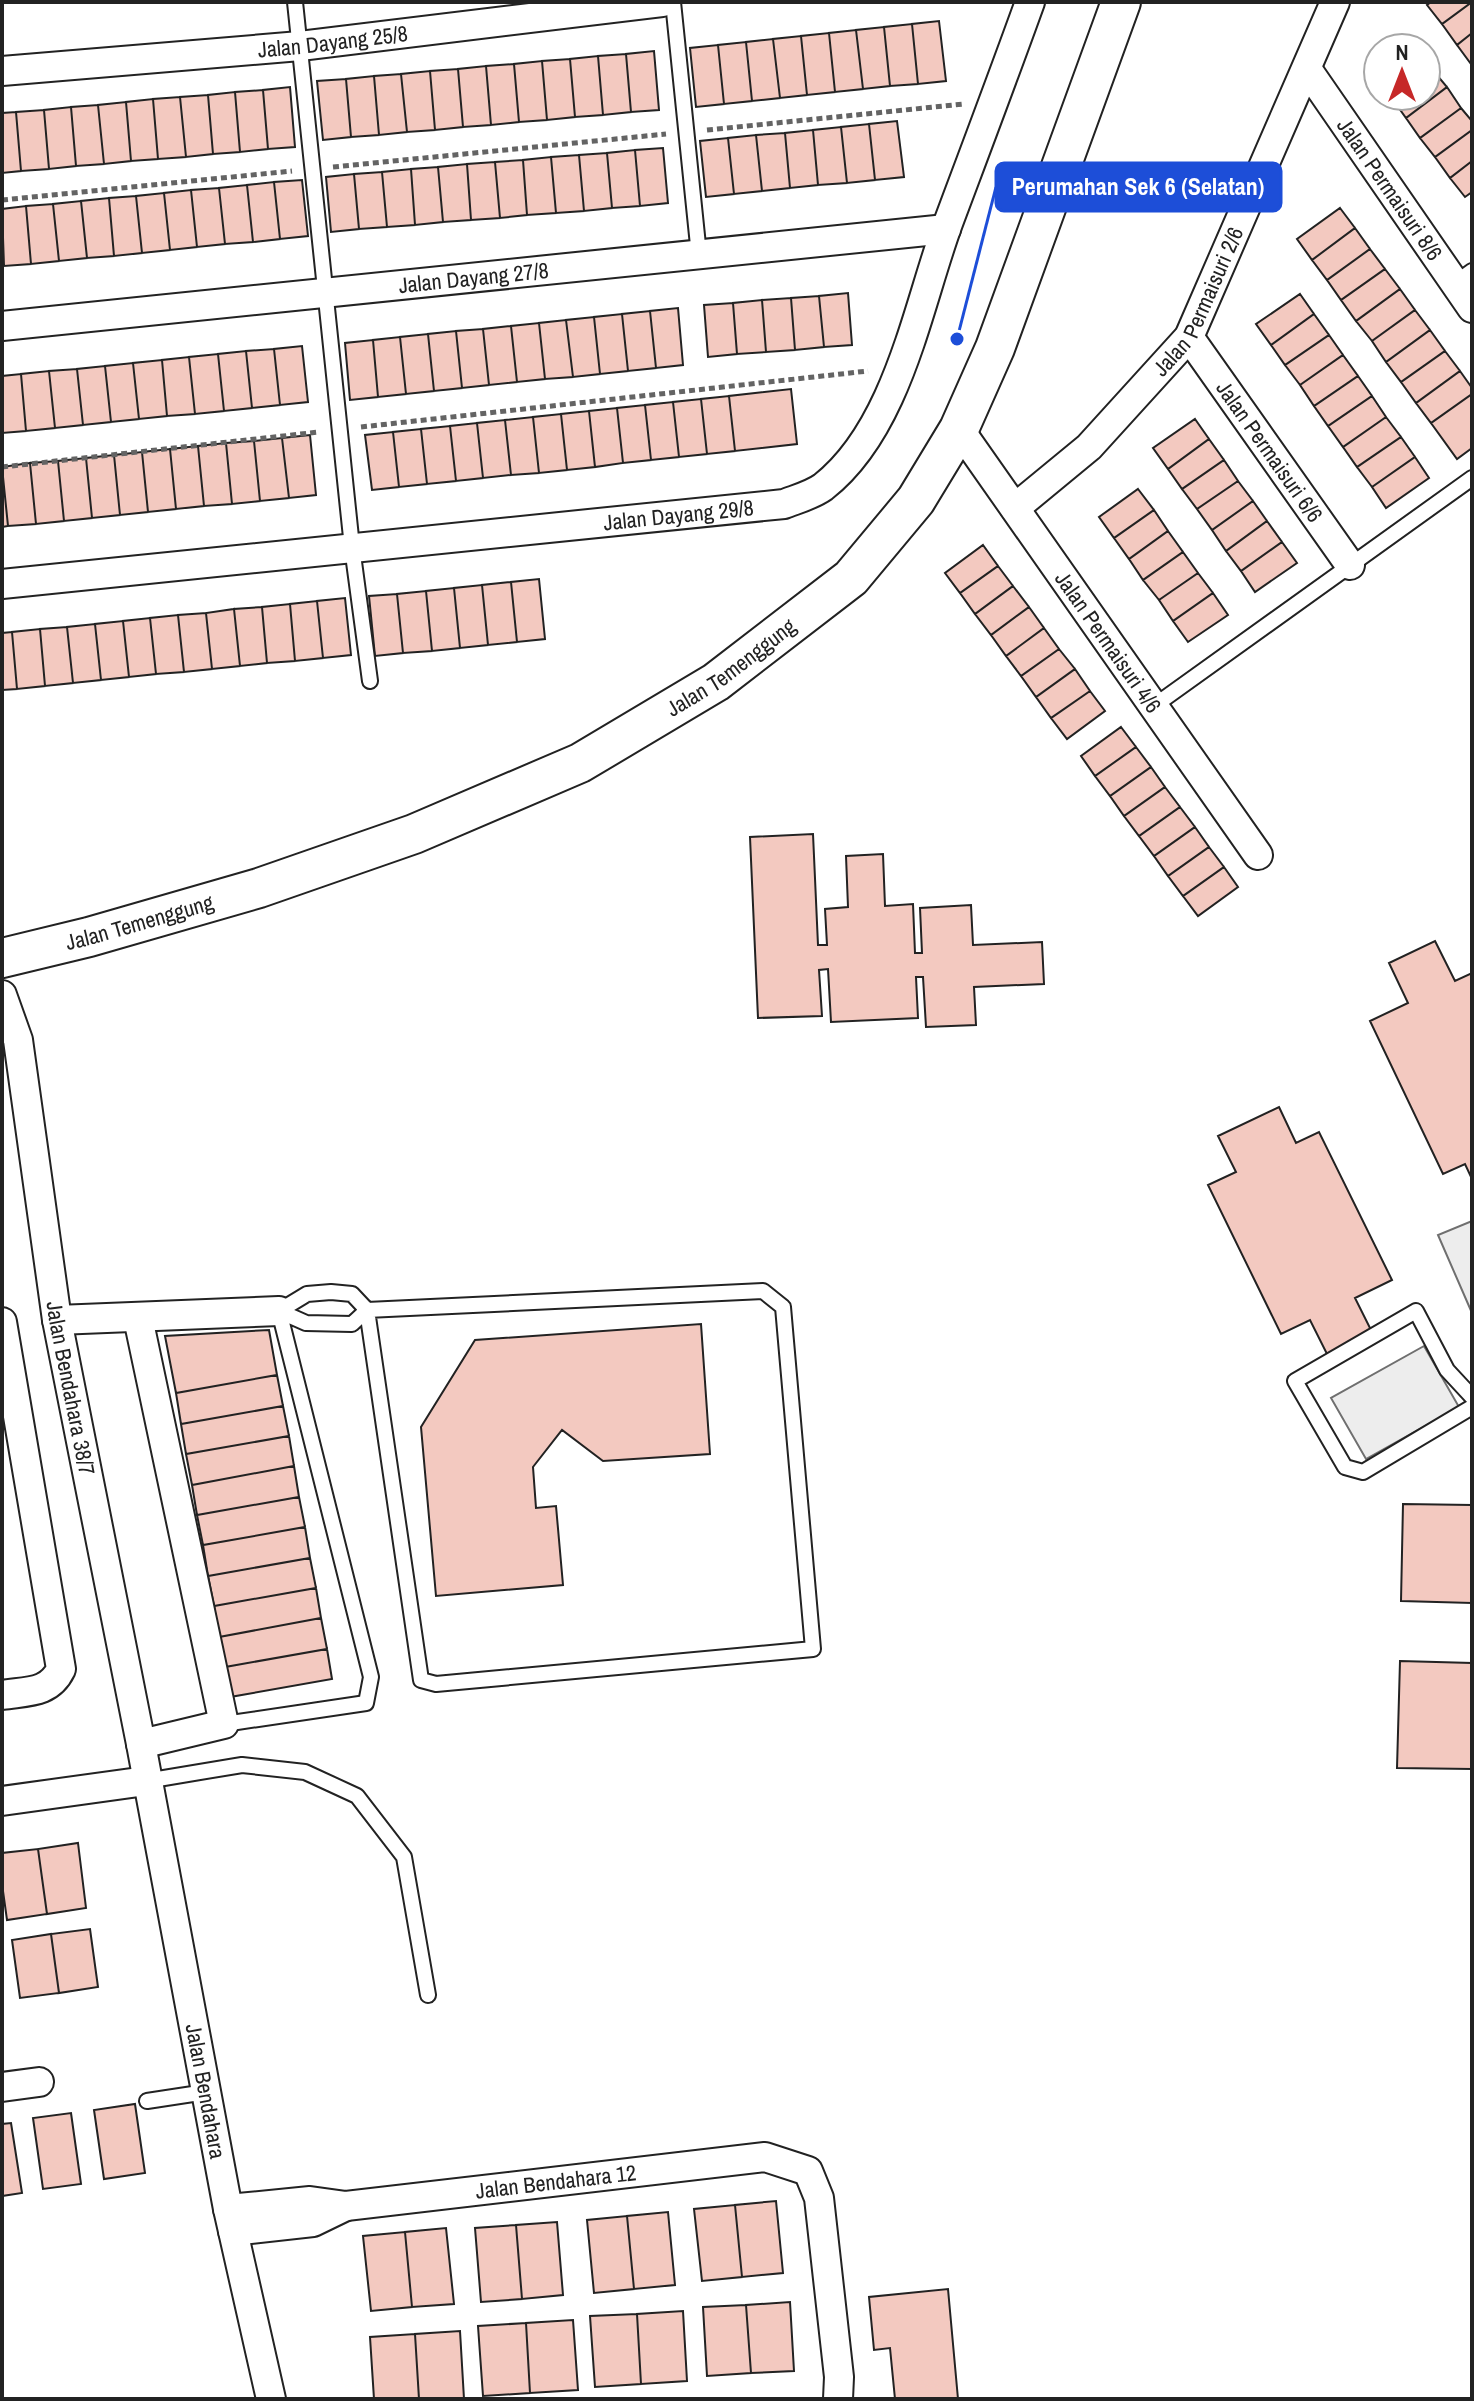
<svg xmlns="http://www.w3.org/2000/svg" width="1474" height="2401" font-family="'Archivo Narrow',sans-serif">
<rect width="100%" height="100%" fill="#fff"/>
<path fill="#ededed" stroke="#6f6f6f" stroke-width="2" d="M1472,1221V1313L1438,1235Z
M1424,1346L1459,1407L1366,1459L1331,1398Z"/>
<path fill="#f3c9c0" stroke="#222" stroke-width="2" d="M1431,2H1472L1442,24L1427,5Z
M1472,2V33L1457,45L1442,24Z
M939,21L946,81L918,84L912,24Z
M912,24L918,84L890,86L884,27Z
M884,27L890,86L863,89L856,30Z
M856,30L863,89L835,92L829,33Z
M829,33L835,92L807,95L801,36Z
M1472,33V64H1471L1457,45Z
M801,36L807,95L780,98L773,39Z
M773,39L780,98L752,101L746,42Z
M746,42L752,101L724,104L718,45Z
M718,45L724,104L696,107L690,48Z
M654,51L659,110L631,112L626,54Z
M626,54L631,112L603,115L598,56Z
M598,56L603,115L575,117L570,59Z
M570,59L575,117L547,120L542,61Z
M542,61L547,120L519,122L514,64Z
M514,64L519,122L491,125L486,66Z
M486,66L491,125L463,127L458,69Z
M1431,68L1447,87L1406,118L1391,97L1426,96V72Z
M458,69L463,127L435,130L430,71Z
M430,71L435,130L407,132L401,74Z
M401,74L407,132L379,135L374,76Z
M374,76L379,135L351,137L346,79Z
M346,79L351,137L323,140L317,81Z
M290,87L295,147L268,149L263,90Z
M1447,87L1461,108L1420,138L1406,118Z
M263,90L268,149L240,152L235,92Z
M235,92L240,152L213,154L208,95Z
M208,95L213,154L186,157L180,97Z
M180,97L186,157L158,159L153,99Z
M153,99L158,159L131,161L126,102Z
M126,102L131,161L104,164L98,105Z
M98,105L104,164L76,166L71,107Z
M71,107L76,166L49,169L44,110Z
M1461,108L1472,121V130L1435,157L1420,138Z
M44,110L49,169L21,171L16,112Z
M16,112L21,171L2,173V113Z
M897,121L904,177L875,180L869,124Z
M869,124L875,180L847,183L841,127Z
M841,127L847,183L818,185L813,130Z
M813,130L818,185L790,188L785,133Z
M1472,130V161L1450,178L1435,157Z
M785,133L790,188L762,191L756,135Z
M756,135L762,191L734,194L728,138Z
M728,138L734,194L706,197L700,141Z
M663,148L668,203L640,206L635,150Z
M635,150L640,206L612,208L607,153Z
M607,153L612,208L584,211L579,155Z
M579,155L584,211L556,213L551,157Z
M551,157L556,213L527,215L523,160Z
M523,160L527,215L500,218L495,162Z
M1472,161V192L1465,197L1450,178Z
M495,162L500,218L471,220L467,164Z
M467,164L471,220L443,222L438,167Z
M438,167L443,222L415,225L411,169Z
M411,169L415,225L387,227L382,172Z
M382,172L387,227L359,229L354,174Z
M354,174L359,229L331,232L326,177Z
M302,180L308,236L280,239L274,182Z
M274,182L280,239L253,242L247,185Z
M247,185L253,242L225,244L219,188Z
M219,188L225,244L197,247L191,190Z
M191,190L197,247L170,250L164,193Z
M164,193L170,250L142,253L136,196Z
M136,196L142,253L114,256L109,198Z
M109,198L114,256L87,258L81,201Z
M81,201L87,258L59,261L53,204Z
M53,204L59,261L31,264L26,206Z
M26,206L31,264L4,266L2,209Z
M1340,208L1355,228L1312,260L1297,239Z
M1355,228L1370,249L1327,280L1312,260Z
M1370,249L1385,269L1341,300L1327,280Z
M1385,269L1400,289L1356,321L1341,300Z
M1400,289L1415,310L1372,341L1356,321Z
M848,293L852,345L824,347L819,296Z
M1300,294L1314,314L1271,345L1256,324Z
M819,296L824,347L795,350L791,298Z
M791,298L795,350L766,352L762,300Z
M762,300L766,352L737,354L733,303Z
M733,303L737,354L708,357L704,305Z
M678,308L683,365L656,368L650,311Z
M1415,310L1430,330L1386,362L1372,341Z
M650,311L656,368L628,371L622,314Z
M622,314L628,371L600,374L594,317Z
M1314,314L1329,335L1285,365L1271,345Z
M594,317L600,374L573,377L566,320Z
M566,320L573,377L545,379L539,323Z
M539,323L545,379L517,382L511,326Z
M511,326L517,382L489,385L483,329Z
M483,329L489,385L462,388L456,331Z
M1430,330L1445,351L1401,382L1386,362Z
M456,331L462,388L434,391L428,334Z
M428,334L434,391L406,394L400,337Z
M1329,335L1343,355L1300,385L1285,365Z
M400,337L406,394L378,397L373,340Z
M373,340L378,397L350,400L345,343Z
M302,346L308,402L280,405L274,349Z
M274,349L280,405L252,408L246,351Z
M246,351L252,408L224,411L218,354Z
M1445,351L1460,371L1416,403L1401,382Z
M218,354L224,411L195,414L189,357Z
M1343,355L1358,376L1314,406L1300,385Z
M189,357L195,414L167,416L162,360Z
M162,360L167,416L139,419L133,363Z
M133,363L139,419L111,422L105,366Z
M105,366L111,422L83,425L77,369Z
M77,369L83,425L55,428L49,371Z
M49,371L55,428L26,431L21,374Z
M1460,371L1472,388V394L1431,423L1416,403Z
M21,374L26,431L2,433V376Z
M1358,376L1372,396L1328,426L1314,406Z
M791,389L797,444L735,451L729,396Z
M1472,394V448L1457,459L1431,423Z
M729,396L735,451L707,454L701,399Z
M1372,396L1386,417L1343,447L1328,426Z
M701,399L707,454L679,457L673,402Z
M673,402L679,457L651,460L645,405Z
M645,405L651,460L623,463L617,408Z
M617,408L623,463L595,467L589,411Z
M589,411L595,467L567,470L561,414Z
M561,414L567,470L539,473L533,417Z
M533,417L539,473L511,475L505,420Z
M1386,417L1401,437L1357,467L1343,447Z
M1195,419L1209,439L1168,469L1153,448Z
M505,420L511,475L483,478L477,423Z
M477,423L483,478L456,481L450,426Z
M450,426L456,481L427,484L421,429Z
M421,429L427,484L399,487L393,432Z
M393,432L399,487L372,490L365,435Z
M310,435L316,495L289,498L282,438Z
M1401,437L1415,457L1372,487L1357,467Z
M282,438L289,498L260,501L254,441Z
M1209,439L1224,460L1182,489L1168,469Z
M254,441L260,501L232,504L226,443Z
M226,443L232,504L204,506L198,446Z
M198,446L204,506L176,509L170,449Z
M170,449L176,509L148,512L142,452Z
M142,452L148,512L120,515L114,455Z
M114,455L120,515L92,518L86,458Z
M1415,457L1429,478L1386,508L1372,487Z
M86,458L92,518L64,521L58,461Z
M1224,460L1238,481L1197,509L1182,489Z
M58,461L64,521L36,524L30,463Z
M30,463L36,524L8,526L2,467Z
M2,467L8,526L2,527Z
M1238,481L1253,501L1212,530L1197,509Z
M1138,489L1154,510L1114,538L1099,517Z
M1253,501L1267,521L1226,551L1212,530Z
M1154,510L1168,531L1129,559L1114,538Z
M1267,521L1282,542L1241,571L1226,551Z
M1168,531L1183,552L1143,580L1129,559Z
M1282,542L1297,563L1255,592L1241,571Z
M983,545L998,566L960,593L945,573Z
M1183,552L1198,573L1159,600L1143,580Z
M998,566L1013,586L975,614L960,593Z
M1198,573L1213,593L1173,621L1159,600Z
M539,579L545,639L517,642L511,582Z
M511,582L517,642L488,645L482,585Z
M482,585L488,645L460,648L454,588Z
M1013,586L1029,607L991,635L975,614Z
M454,588L460,648L432,651L426,591Z
M426,591L432,651L403,653L397,594Z
M1213,593L1228,615L1188,642L1173,621Z
M397,594L403,653L375,656L369,596Z
M345,598L351,655L323,658L317,601Z
M317,601L323,658L295,661L290,604Z
M290,604L295,661L267,663L262,607Z
M262,607L267,663L240,666L234,609Z
M1029,607L1044,628L1006,656L991,635Z
M234,609L240,666L212,669L206,613Z
M206,613L212,669L184,672L178,615Z
M178,615L184,672L156,674L150,618Z
M150,618L156,674L129,677L123,621Z
M123,621L129,677L101,680L95,624Z
M95,624L101,680L73,683L67,627Z
M67,627L73,683L45,686L40,629Z
M1044,628L1059,649L1021,676L1006,656Z
M40,629L45,686L17,689L12,632Z
M12,632L17,689L2,690V633Z
M1059,649L1075,669L1036,697L1021,676Z
M1075,669L1090,691L1051,718L1036,697Z
M1090,691L1105,711L1067,739L1051,718Z
M1121,727L1136,747L1095,776L1081,756Z
M1136,747L1151,767L1110,796L1095,776Z
M1151,767L1165,787L1124,816L1110,796Z
M1165,787L1180,807L1139,836L1124,816Z
M1180,807L1195,827L1154,856L1139,836Z
M1195,827L1209,847L1168,876L1154,856Z
M813,834L818,945H827L825,909L848,907L846,856L883,854L885,906L913,904L915,953H922L920,908L971,905L973,945L1042,942L1044,984L974,987L976,1025L926,1027L923,977H916L918,1018L831,1022L828,969L819,970L822,1016L758,1018L750,837Z
M1209,847L1224,867L1183,896L1168,876Z
M1224,867L1238,887L1198,916L1183,896Z
M1435,941L1455,981L1472,973V1179L1465,1164L1443,1174L1370,1021L1408,1003L1389,963Z
M1279,1107L1296,1143L1319,1132L1392,1280L1355,1298L1374,1336L1329,1358L1310,1320L1281,1334L1208,1185L1236,1172L1218,1136Z
M701,1324L710,1454L603,1461L562,1430L533,1467L536,1508L556,1506L563,1585L436,1596L421,1427L475,1340Z
M269,1330L277,1375L176,1393L165,1336Z
M277,1375L283,1406L181,1424L176,1393Z
M283,1406L289,1436L186,1454L181,1424Z
M289,1436L294,1466L192,1485L186,1454Z
M294,1466L299,1497L197,1515L192,1485Z
M299,1497L305,1527L203,1545L197,1515Z
M1403,1504L1472,1505V1603L1401,1601Z
M305,1527L310,1558L208,1576L203,1545Z
M310,1558L316,1588L214,1606L208,1576Z
M316,1588L321,1618L219,1637L214,1606Z
M321,1618L327,1649L225,1667L219,1637Z
M327,1649L332,1679L230,1697L225,1667Z
M1400,1661L1472,1663V1769L1397,1768Z
M78,1843L86,1908L47,1914L38,1849Z
M38,1849L47,1914L7,1920L2,1884V1853Z
M90,1929L98,1987L59,1993L51,1934Z
M51,1934L59,1993L20,1998L12,1940Z
M135,2104L145,2173L104,2179L94,2110Z
M71,2113L81,2184L43,2189L33,2118Z
M11,2123L22,2193L2,2196V2124Z
M776,2201L783,2273L742,2277L735,2205Z
M735,2205L742,2277L702,2281L694,2209Z
M668,2212L675,2285L634,2289L627,2216Z
M627,2216L634,2289L594,2293L587,2220Z
M557,2222L563,2295L522,2299L516,2225Z
M516,2225L522,2299L481,2302L475,2228Z
M446,2228L454,2304L412,2307L405,2232Z
M405,2232L412,2307L371,2311L363,2236Z
M948,2289L958,2399H895L890,2348L874,2350L869,2297Z
M790,2302L794,2371L751,2373L746,2305Z
M746,2305L751,2373L707,2376L703,2307Z
M683,2311L687,2381L641,2384L637,2314Z
M637,2314L641,2384L595,2387L590,2316Z
M573,2320L578,2390L530,2393L526,2323Z
M526,2323L530,2393L483,2396L478,2326Z
M460,2331L464,2399H419L415,2334Z
M415,2334L419,2399H374L370,2337Z"/>
<g fill="none" stroke-linecap="round" stroke-linejoin="round">
<defs>
<path id="lane" d="M295,2L352,547L370,681
M673,2L699,255
M1454,284L1472,271
M1154,706L1472,478
M763,1291L783,1307L813,1649L436,1684L421,1680L367,1310Z
M331,1292L352,1294L367,1310L352,1324L306,1323L279,1311L307,1294Z
M1472,1397L1447,1370L1416,1311L1295,1381L1345,1467L1363,1472L1472,1407
M224,1724L366,1703L371,1677L279,1311
M146,1781L242,1765L305,1772L357,1796L404,1857L428,1995
M147,2101L206,2092"/>
<g id="street">
<path id="s1" d="M1307,69L1472,308"/>
<path id="s2" d="M2,71L300,46L662,2"/>
<path id="s3" d="M2,326L946,229"/>
<path id="s4" d="M1189,337L1350,565"/>
<path id="s5" d="M959,429L1258,855"/>
<path id="s6" d="M1015,508L1089,447L1189,337L1335,2"/>
<path id="s7" d="M2,584L784,504C797,499 812,495 823,487C897,429 917,309 947,226C975,151 1003,77 1030,2"/>
<path id="s8" d="M2,995L18,1040L57,1320L141,1744L228,2209L271,2399"/>
<path d="M138,1318L224,1724L141,1744"/>
<path d="M57,1320L279,1311"/>
<path d="M2,1322L61,1669C49,1694 27,1691 2,1695"/>
<path d="M2,1801L146,1781"/>
<path d="M2,2087L39,2082"/>
<path id="s9" d="M228,2209L310,2201L346,2206L765,2157L808,2171L819,2198L839,2377L838,2399"/>
<path d="M233,2231L313,2222L346,2206"/>
</g>
<g id="secondary">
<path id="s10" d="M2,958L89,937L259,888L414,834L580,763L716,682L851,578L916,500L959,429L995,348L1121,2"/>
</g>
</defs>
<use href="#lane" stroke="#222" stroke-width="18"/>
<use href="#street" stroke="#222" stroke-width="32"/>
<use href="#secondary" stroke="#222" stroke-width="42"/>
<path stroke="#646464" stroke-width="5" stroke-dasharray="6 4" stroke-linecap="butt" d="M707,130L964,104
M333,167L666,134
M2,200L292,171
M361,427L868,371
M2,467L319,432"/>
<use href="#lane" stroke="#fff" stroke-width="14"/>
<use href="#street" stroke="#fff" stroke-width="28"/>
<use href="#secondary" stroke="#fff" stroke-width="38"/>
</g>
<g text-anchor="middle" stroke-width="6" stroke-linejoin="round" paint-order="stroke">
<g font-size="22" fill="#222" stroke="#fff">
<text dy="8" stroke="none"><textPath href="#s2" startOffset="332">Jalan Dayang 25/8</textPath></text>
<text dy="8" stroke="none"><textPath href="#s1" startOffset="146">Jalan Permaisuri 8/6</textPath></text>
<text dy="8" stroke="none"><textPath href="#s3" startOffset="474">Jalan Dayang 27/8</textPath></text>
<text dy="8" stroke="none"><textPath href="#s6" startOffset="280">Jalan Permaisuri 2/6</textPath></text>
<text dy="8" stroke="none"><textPath href="#s4" startOffset="140">Jalan Permaisuri 6/6</textPath></text>
<text dy="8" stroke="none"><textPath href="#s7" startOffset="680">Jalan Dayang 29/8</textPath></text>
<text dy="8" stroke="none"><textPath href="#s5" startOffset="260">Jalan Permaisuri 4/6</textPath></text>
<text dy="8" stroke="none"><textPath href="#s10" startOffset="790">Jalan Temenggung</textPath></text>
<text dy="8" stroke="none"><textPath href="#s10" startOffset="142">Jalan Temenggung</textPath></text>
<text dy="8" stroke="none"><textPath href="#s8" startOffset="400">Jalan Bendahara 38/7</textPath></text>
<text dy="8" stroke="none"><textPath href="#s8" startOffset="1116">Jalan Bendahara</textPath></text>
<text dy="8" stroke="none"><textPath href="#s9" startOffset="330">Jalan Bendahara 12</textPath></text>
</g>
</g>
<path fill="none" stroke="#1d4ed8" stroke-width="3" d="M957 339L996 187"/>
<circle fill="#1d4ed8" stroke="#fff" stroke-width="3" cx="957" cy="339" r="8"/>
<rect fill="#1d4ed8" stroke="#1d4ed8" stroke-width="3" x="996" y="163" width="285" height="48" rx="8"/>
<g font-size="24" text-anchor="middle" font-weight="bold" fill="#fff">
<text x="1138" y="195">Perumahan Sek 6 (Selatan)</text>
</g>
<rect width="1474" height="2401" fill="none" stroke="#222222" stroke-width="8"/>
<g transform="translate(1402 72)"><circle r="38" fill="#ffffff" stroke="#a7a7a7" stroke-width="2"/>
<path d="M0-6L14 30L0 20L-14 30Z" fill="#c62828"/>
<text y="-12" font-size="22" font-weight="bold" text-anchor="middle" fill="#222222">N</text>
</g>
</svg>
